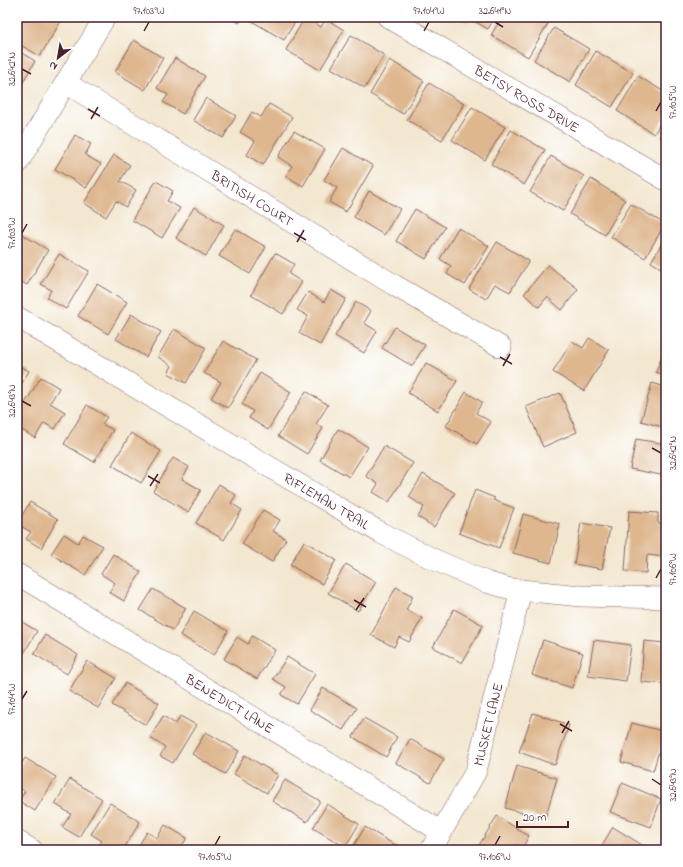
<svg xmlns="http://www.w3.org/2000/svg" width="683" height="867" font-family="'Indie Flower',sans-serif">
<rect width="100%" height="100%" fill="#fff"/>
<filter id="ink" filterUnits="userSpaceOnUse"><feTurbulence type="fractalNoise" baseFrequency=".025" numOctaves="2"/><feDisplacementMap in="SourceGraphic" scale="8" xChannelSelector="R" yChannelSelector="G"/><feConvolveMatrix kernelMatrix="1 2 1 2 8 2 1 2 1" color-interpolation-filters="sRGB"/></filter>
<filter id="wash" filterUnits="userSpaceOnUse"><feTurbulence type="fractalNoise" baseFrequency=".012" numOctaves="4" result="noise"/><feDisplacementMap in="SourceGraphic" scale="16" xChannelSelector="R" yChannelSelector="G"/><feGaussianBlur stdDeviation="0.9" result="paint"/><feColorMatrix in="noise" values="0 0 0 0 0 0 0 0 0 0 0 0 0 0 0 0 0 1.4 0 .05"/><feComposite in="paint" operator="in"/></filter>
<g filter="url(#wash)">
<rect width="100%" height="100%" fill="#f3e7d0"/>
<g id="blocks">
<path fill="#deb78f" d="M17,17H54L61,21L40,56L17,43Z
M230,17H243L239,23Z
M251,17H298L284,40L250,20Z
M305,17L321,27L326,19L344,30L320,70L286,50Z
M458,17H495L488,29L469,18L467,22Z
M502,17H552L528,57L491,35Z
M554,28L589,49L570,82L534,60Z
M351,35L384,55L365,88L331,68Z
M134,40L163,58L145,90L115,72Z
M17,50L35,61L17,92Z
M596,51L633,73L612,107L576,85Z
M175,58L205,76L183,114L163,102L168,95L157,88Z
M390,60L424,81L403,114L370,94Z
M638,76L666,93V114L654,134L617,111Z
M429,83L464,104L442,140L407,120Z
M206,98L236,116L223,138L193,120Z
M269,104L292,117L263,165L247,155L255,141L240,132L252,112L261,117Z
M472,107L505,127L485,160L452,140Z
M666,128V140L661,137Z
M511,130L545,150L524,185L491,164Z
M294,131L325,149L303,186L286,176L292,166L278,157Z
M75,135L91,144L85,155L101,164L86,188L55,169Z
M343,148L373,166L346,212L329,202L337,188L324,180Z
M114,155L130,165L120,181L136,190L126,207L116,201L106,217L84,203Z
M551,156L584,176L563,211L530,192Z
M591,179L625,200L605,235L570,214Z
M156,181L173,191L167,201L180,208L162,238L132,220Z
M369,191L400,209L384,235L354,217Z
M631,204L665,224L645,258L611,237Z
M194,207L224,225L206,256L176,238Z
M415,209L445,227L426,259L396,241Z
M458,228L489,246L465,285L447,274L451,266L440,259Z
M235,229L266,247L250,274L219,256Z
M17,231L48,250L27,285L17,279Z
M666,236V271L651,262Z
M497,242L529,261L510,292L495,284L486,299L469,289Z
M275,253L294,264L289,274L302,282L283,314L251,295Z
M59,254L89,271L66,309L47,298L51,290L41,284Z
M548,265L578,289L562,310L547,297L539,307L524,294Z
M97,284L127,302L108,334L78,316Z
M331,290L346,299L320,345L299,333L308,316L297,310L308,292L324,302Z
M356,302L371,311L364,323L377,331L364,353L335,336Z
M131,314L161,332L146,357L116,339Z
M395,327L425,345L412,366L382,348Z
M174,329L206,348L186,383L168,373L172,366L158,357Z
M589,338L609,350L584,391L553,372L572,341L583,348Z
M223,341L256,360L228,408L211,398L221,382L204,373Z
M666,346V376L656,372Z
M426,363L457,381L438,411L408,393Z
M17,364L29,371L17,392Z
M260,373L291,392L268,430L249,418L253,411L242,404Z
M41,377L59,388L50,403L65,412L55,429L44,423L35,438L17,427V416Z
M652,383L666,387V428L641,421Z
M306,391L328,405L316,424L323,428L307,454L278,436Z
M466,392L482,402L476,413L491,422L477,444L446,426Z
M560,393L577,432L543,447L526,407Z
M87,405L107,417L102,424L113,430L94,462L64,444Z
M338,429L368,447L349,477L320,460Z
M131,433L161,451L141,483L112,465Z
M636,439L666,444V476L630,469Z
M384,446L413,463L389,502L373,492L378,484L366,476Z
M173,458L189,467L182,479L201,490L188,512L153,491Z
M423,474L455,493L434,527L418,517L424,507L409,497Z
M219,484L236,495L231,503L242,510L224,540L196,523Z
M475,490L495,498L493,500L514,508L499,548L459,533Z
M30,502L58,519L41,548L26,539L31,532L17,524Z
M263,510L280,520L273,531L286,539L272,562L242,544Z
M629,511L658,513V523L666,524V557L647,555L646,573L625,571Z
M523,514L560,524L551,563L513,553Z
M581,523L610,528L602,569L574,564Z
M64,534L78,543L83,535L103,546L85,575L51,554Z
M304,541L336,560L322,584L290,565Z
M113,554L141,572L124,601L109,592L115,583L101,574Z
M346,564L376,582L358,611L328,593Z
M396,587L413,596L406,610L422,618L409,642L399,637L394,647L371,635Z
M153,589L186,608L173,630L140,610Z
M454,609L483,625L462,663L433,647Z
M194,611L228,631L214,655L180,635Z
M17,619L37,631L24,653L17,649Z
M45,635L78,655L67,674L34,654Z
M252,636L275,650L257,679L224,659L237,637L248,644Z
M543,640L583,653L572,688L532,675Z
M594,640L631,645L626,681L588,676Z
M644,641L666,643V684L641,682Z
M287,657L315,674L297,704L281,695L286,687L273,679Z
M87,661L116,678L98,708L69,691Z
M125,683L159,703L146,725L112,705Z
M323,688L357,708L343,730L310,710Z
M533,713L569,725L555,765L519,752Z
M163,716L176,724L180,716L196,725L173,763L160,756L165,747L150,738Z
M364,718L397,737L386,757L353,737Z
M632,723L666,732V750L660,748L653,771L621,762Z
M206,732L239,751L225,774L192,754Z
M410,739L444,759L430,783L396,763Z
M245,755L278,775L267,793L234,774Z
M25,758L56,777L35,811L19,801L25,791L17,787V771Z
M517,766L557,778L545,819L505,808Z
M70,779L102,799L79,837L62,827L71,814L55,804Z
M285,780L320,801L307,822L272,801Z
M622,783L661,799L651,827L610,812Z
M110,803L140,822L123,850H103L98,847L102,841L91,834Z
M327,804L359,824L345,847L313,828Z
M497,816L529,836L521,850H476Z
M165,825L187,838L179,850H136L147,832L157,838Z
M365,827L400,848L398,850H351Z
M613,827L647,848L645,850H599Z"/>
</g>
</g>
<g filter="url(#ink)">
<use href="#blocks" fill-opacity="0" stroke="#856565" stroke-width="1"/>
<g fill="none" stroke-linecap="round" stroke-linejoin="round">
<defs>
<g id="minor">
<path id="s1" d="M388,17L666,180"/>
<path id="s2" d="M66,83L394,285L501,347"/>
<path d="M17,164L105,17"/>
<path id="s3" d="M17,317L381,533L435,560L486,582L511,589L581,596L666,598"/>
<path id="s4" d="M17,574L442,832"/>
<path d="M17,841L32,850"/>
<path id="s5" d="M431,850L476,771L521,590"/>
</g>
</defs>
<use href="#minor" stroke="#856565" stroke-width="22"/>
<use href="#minor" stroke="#fff" stroke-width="21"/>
</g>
</g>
<path fill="none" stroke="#4a1f2b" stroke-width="1.5" d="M495,22L503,27M144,31L149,22M424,31L429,22M22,69L31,74M88,109L100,116M656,111L661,102M91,119L98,107M22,233L27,224M294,233L306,240M297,242L304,230M500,357L512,364M503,366L510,354M22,401L31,406M652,448L661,453M148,476L160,483M150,486L158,474M656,578L661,569M354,600L366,607M356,610L364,598M22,699L27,691M560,724L572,731M562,733L569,721M652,779L661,785M215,845L220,836M495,845L500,836"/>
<g text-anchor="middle" stroke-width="3" stroke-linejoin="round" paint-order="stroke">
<g font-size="14" fill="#4a1f2b" stroke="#fff">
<text dy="5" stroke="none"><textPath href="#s1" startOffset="161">BETSY ROSS DRIVE</textPath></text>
<text dy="5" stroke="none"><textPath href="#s2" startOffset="219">BRITISH COURT</textPath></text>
<text dy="5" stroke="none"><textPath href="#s3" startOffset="360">RIFLEMAN TRAIL</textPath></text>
<text dy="5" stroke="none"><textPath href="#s4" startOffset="249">BENEDICT LANE</textPath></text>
<text dy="5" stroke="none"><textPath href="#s5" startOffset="139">MUSKET LANE</textPath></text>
</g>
</g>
<rect width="683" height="867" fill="none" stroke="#fff" stroke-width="44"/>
<g transform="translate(58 58) rotate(211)" stroke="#ffffff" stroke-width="3" paint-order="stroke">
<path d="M0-3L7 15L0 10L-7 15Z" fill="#4a1f2b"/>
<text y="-6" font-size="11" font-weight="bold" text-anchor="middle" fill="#4a1f2b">N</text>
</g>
<path d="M517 821v6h51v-6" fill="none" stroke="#4a1f2b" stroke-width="2"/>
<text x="523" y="821" font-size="12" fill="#4a1f2b" stroke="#ffffff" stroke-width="3" paint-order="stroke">20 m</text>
<rect x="22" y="22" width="639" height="823" fill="none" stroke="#4a1f2b" stroke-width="1.5"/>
<g font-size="10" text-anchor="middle" fill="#4a1f2b">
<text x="149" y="14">97.103°W</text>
<text x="429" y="14">97.104°W</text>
<text x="495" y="14">32.641°N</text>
<text transform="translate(11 69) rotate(-90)" y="4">32.642°N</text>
<text transform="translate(672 102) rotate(-90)" y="4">97.105°W</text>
<text transform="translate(11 233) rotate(-90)" y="4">97.103°W</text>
<text transform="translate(11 401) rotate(-90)" y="4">32.643°N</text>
<text transform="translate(672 453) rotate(-90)" y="4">32.642°N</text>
<text transform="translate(672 569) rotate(-90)" y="4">97.106°W</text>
<text transform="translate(11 699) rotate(-90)" y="4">97.104°W</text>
<text transform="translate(672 785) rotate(-90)" y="4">32.643°N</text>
<text x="215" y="860">97.105°W</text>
<text x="495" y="860">97.106°W</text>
</g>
</svg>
